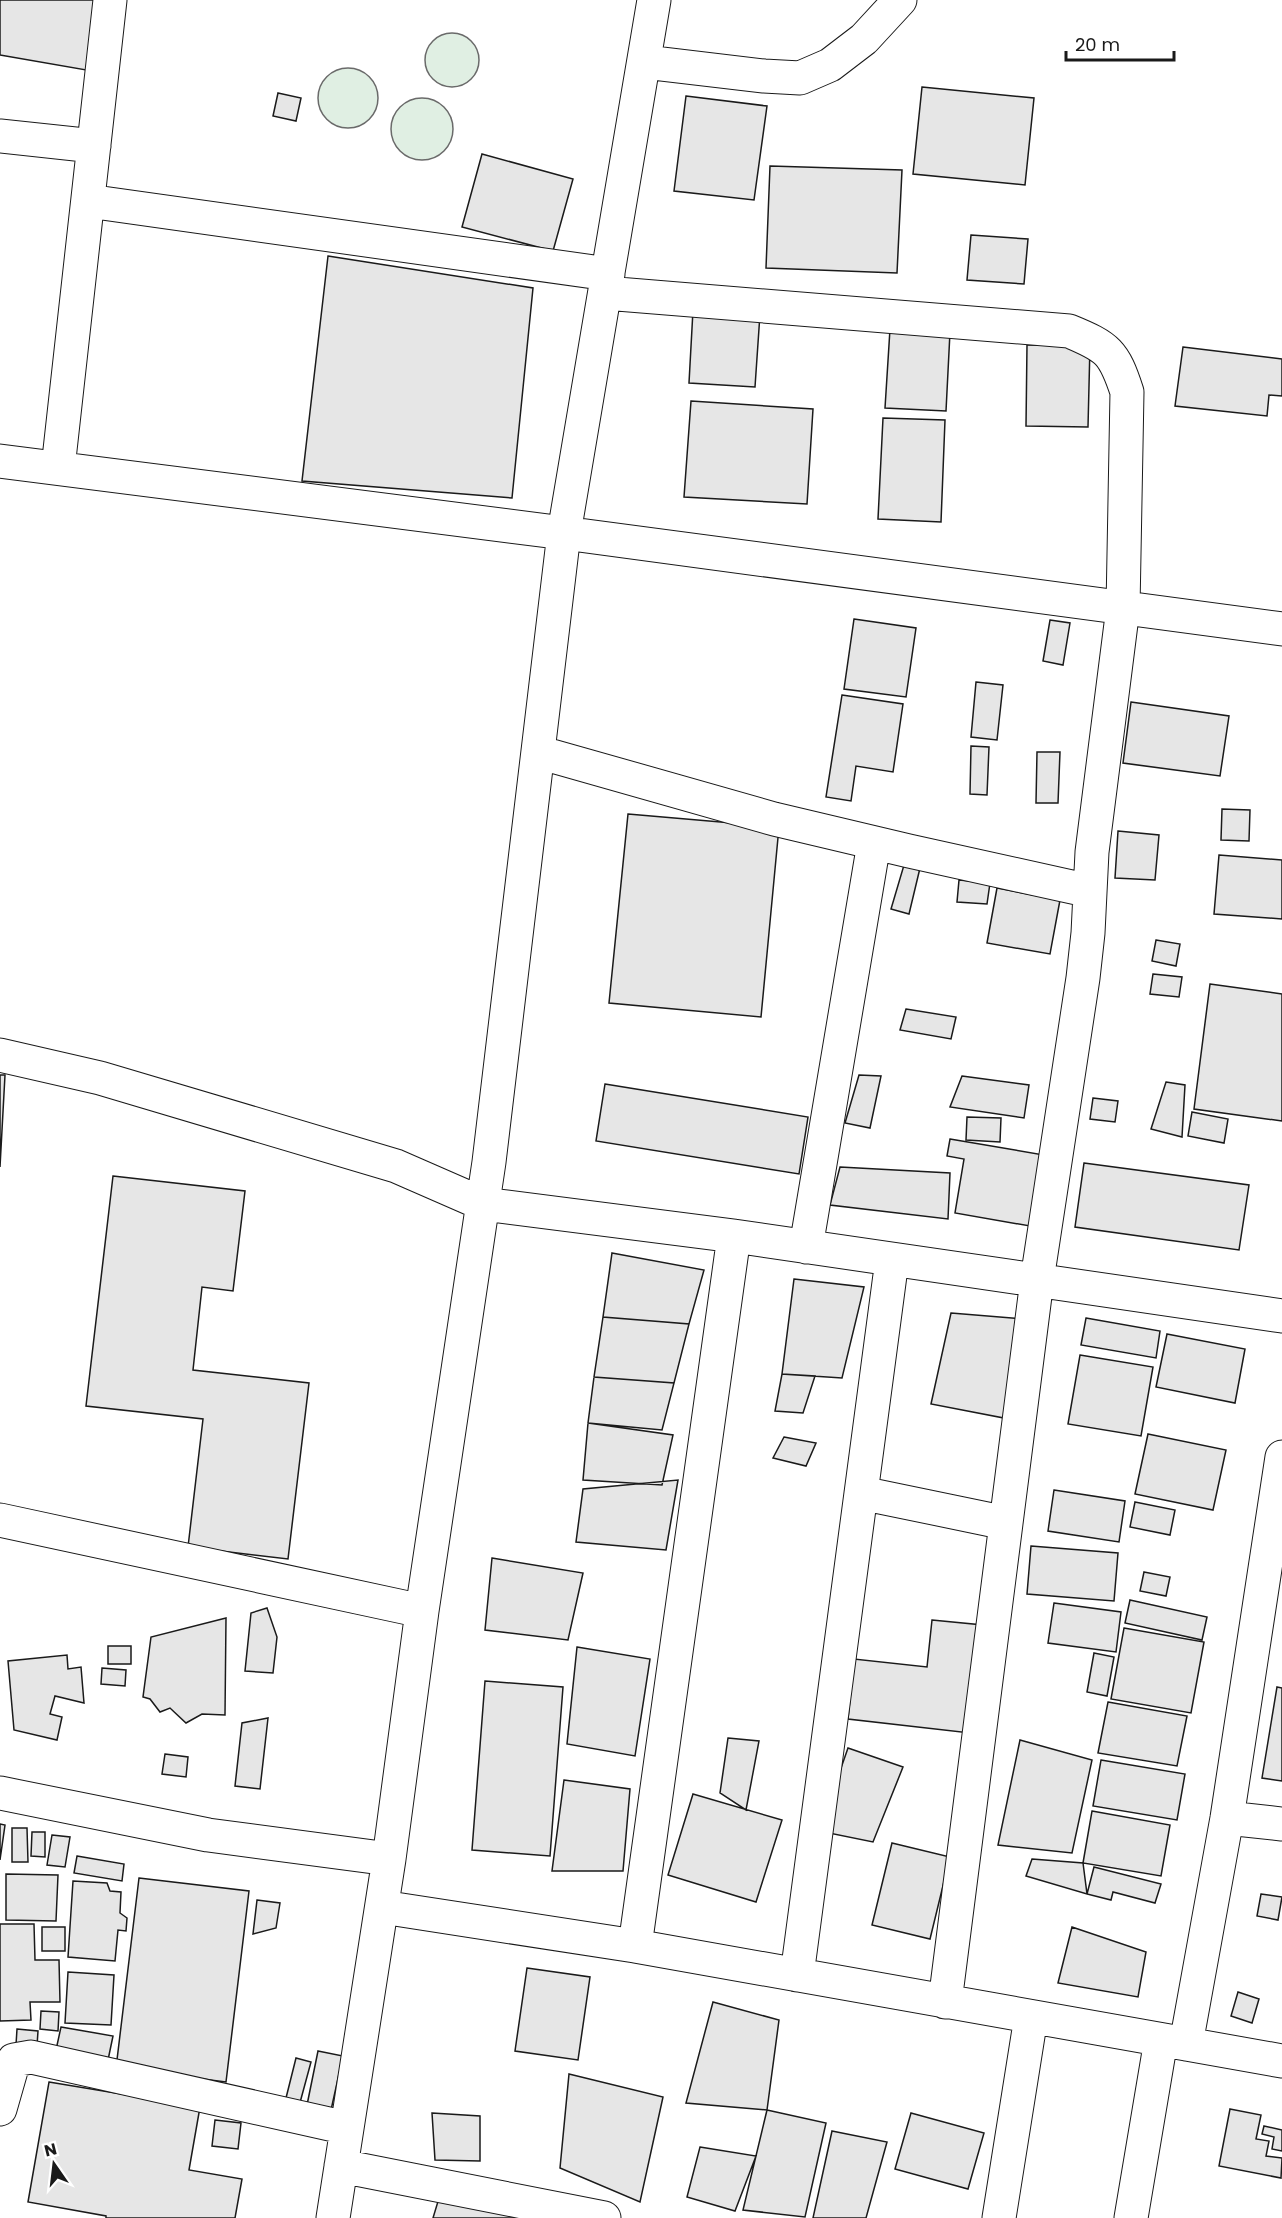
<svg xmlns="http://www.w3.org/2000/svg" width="1282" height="2218" font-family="Poppins,sans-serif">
<rect width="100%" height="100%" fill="#fff"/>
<path fill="#e0efe3" stroke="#6a6a6a" stroke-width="1.5" d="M425 60a27 27 0 1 1 54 0a27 27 0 1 1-54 0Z
M318 98a30 30 0 1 1 60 0a30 30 0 1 1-60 0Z
M391 129a31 31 0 1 1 62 0a31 31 0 1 1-62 0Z"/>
<path fill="#e6e6e6" stroke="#1a1a1a" stroke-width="1.5" d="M0,0H95L86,70L0,55Z
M922,87L1034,98L1025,185L913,174Z
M278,93L301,98L296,121L273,116Z
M686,96L767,106L754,200L674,191Z
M482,154L573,179L553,251L462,227Z
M770,166L902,170L897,273L766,268Z
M971,235L1028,239L1024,284L967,280Z
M328,256L533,288L512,498L302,481Z
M693,310L760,314L755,387L689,383Z
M890,329L950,332L946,411L885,408Z
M1027,345H1090L1088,427L1026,426Z
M1183,347L1282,359V396L1269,395L1267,416L1175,406Z
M691,401L813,409L807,504L684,497Z
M883,418L945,420L941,522L878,519Z
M854,619L916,628L906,697L844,689Z
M1050,620L1070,623L1063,665L1043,661Z
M976,682L1003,685L997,740L971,737Z
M842,695L903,704L893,772L856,766L851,801L826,797Z
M1131,702L1229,716L1220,776L1123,763Z
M971,746L989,747L987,795L970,794Z
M1037,752H1060L1058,803H1036Z
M1222,809L1250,810L1249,841L1221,840Z
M628,814L779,827L761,1017L609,1003Z
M1118,831L1159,835L1155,880L1115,878Z
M1219,855L1282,860V919L1214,914Z
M904,865L920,868L909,914L891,909Z
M959,880L990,883L987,904L957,902Z
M997,888L1060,900L1050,954L987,943Z
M1156,940L1180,944L1176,966L1152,961Z
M1153,974L1182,977L1179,997L1150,994Z
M1210,984L1282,994V1121L1194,1109Z
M906,1009L956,1017L951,1039L900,1030Z
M0,1075H5L0,1167Z
M859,1075L881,1076L870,1128L845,1123Z
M962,1076L1029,1085L1024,1118L950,1107Z
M1166,1082L1185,1085L1182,1137L1151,1129Z
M605,1084L808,1117L799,1174L596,1141Z
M1093,1098L1118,1101L1115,1122L1090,1119Z
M1192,1112L1228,1119L1224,1143L1188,1136Z
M967,1117L1001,1118L1000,1142L966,1140Z
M950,1139L1044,1155L1030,1226L955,1213L964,1159L947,1156Z
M1084,1163L1249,1185L1239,1250L1075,1227Z
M840,1167L950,1173L948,1219L830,1205Z
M113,1176L245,1191L233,1291L202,1287L193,1370L309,1383L288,1559L188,1547L203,1419L86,1406Z
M612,1253L704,1270L689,1324L603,1317Z
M794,1279L864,1287L842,1378L782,1374Z
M951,1313L1023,1319L1004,1418L931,1404Z
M603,1317L689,1324L674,1383L594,1377Z
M1086,1318L1160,1331L1156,1358L1081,1345Z
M1167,1334L1245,1349L1235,1403L1156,1387Z
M1080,1355L1153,1367L1141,1436L1068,1424Z
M782,1374L815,1376L803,1413L775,1411Z
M594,1377L674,1383L662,1430L588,1423Z
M588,1423L673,1435L662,1485L583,1480Z
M1148,1434L1226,1450L1213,1510L1135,1494Z
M784,1437L816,1443L806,1466L773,1458Z
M678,1480L666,1550L576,1542L583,1489Z
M1054,1490L1125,1501L1119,1542L1048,1531Z
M1135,1502L1175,1510L1170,1535L1130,1527Z
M1031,1546L1118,1553L1114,1601L1027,1594Z
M492,1558L583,1573L568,1640L485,1630Z
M1144,1572L1170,1577L1166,1596L1140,1591Z
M1130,1600L1207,1617L1202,1640L1125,1623Z
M1054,1603L1121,1612L1116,1652L1048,1643Z
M267,1608L277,1637L273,1673L245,1671L251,1613Z
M226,1618L225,1715L202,1714L186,1723L170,1708L160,1712L150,1699L143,1697L151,1637Z
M932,1620L983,1625L970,1733L848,1719L854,1659L927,1667Z
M1124,1628L1204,1642L1191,1713L1111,1699Z
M108,1646H131V1664H108Z
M577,1647L650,1659L635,1756L567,1744Z
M1094,1653L1114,1657L1107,1696L1087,1692Z
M67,1655L68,1669L81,1667L84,1703L55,1696L50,1714L62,1717L57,1740L14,1730L8,1661Z
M102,1668L126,1670L125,1686L101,1684Z
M485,1681L563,1687L550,1856L472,1850Z
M1277,1687L1282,1688V1781L1262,1778Z
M1108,1702L1187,1716L1177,1766L1098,1753Z
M268,1718L260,1789L235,1786L242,1723Z
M728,1738L759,1741L746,1810L720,1793Z
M1020,1740L1092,1760L1072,1853L998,1845Z
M848,1748L903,1767L873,1842L819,1831Z
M165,1754L188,1757L186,1777L162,1774Z
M1101,1760L1185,1774L1177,1820L1093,1806Z
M564,1780L630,1789L623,1871H552Z
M693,1794L782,1820L756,1902L668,1875Z
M1092,1811L1170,1825L1161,1876L1083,1863Z
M0,1824L5,1825L0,1860Z
M12,1828H27L28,1862H12Z
M32,1832H45V1857L31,1856Z
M52,1835L70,1837L65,1867L47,1865Z
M892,1843L950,1857L930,1939L872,1925Z
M77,1856L124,1864L122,1881L74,1873Z
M1032,1859L1083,1863L1087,1894L1026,1876Z
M1094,1867L1161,1884L1155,1903L1113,1892L1111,1900L1087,1894Z
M6,1874L58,1875L56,1921L6,1920Z
M139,1878L249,1891L226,2082L116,2068Z
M73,1881L107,1883L110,1891L121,1892L120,1913L127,1918L126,1931L118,1930L115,1961L68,1957Z
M1261,1894L1282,1897L1278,1920L1257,1916Z
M257,1900L280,1903L276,1928L253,1934Z
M0,1924H34L35,1960H59L60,2002H30L31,2020L0,2021Z
M42,1927H65V1951H42Z
M1072,1927L1146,1952L1138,1997L1058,1983Z
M527,1968L590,1977L578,2060L515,2051Z
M68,1972L114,1975L111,2025L65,2023Z
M1238,1992L1259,1999L1252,2023L1231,2016Z
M713,2002L779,2020L767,2110L686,2103Z
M41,2011L59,2012L58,2031L40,2029Z
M61,2027L113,2036L108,2060L56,2050Z
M17,2029L38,2031L37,2046L16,2045Z
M318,2051L343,2056L331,2110L307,2105Z
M296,2058L311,2062L298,2110L284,2106Z
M569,2074L663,2097L640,2202L560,2168Z
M49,2082L200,2107L189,2170L242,2179L235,2218H106V2216L28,2202Z
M1230,2109L1261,2115L1256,2139L1269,2141L1266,2156L1282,2158L1281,2178L1219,2166Z
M767,2110L826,2123L805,2217L743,2210Z
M432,2113L480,2116V2161L435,2160Z
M911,2113L984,2133L968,2189L895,2169Z
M215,2120L241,2123L238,2149L212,2146Z
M1264,2126L1282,2130V2151L1272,2149L1274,2137L1262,2134Z
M832,2131L887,2142L866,2218H813Z
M700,2147L756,2156L735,2211L687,2197Z
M439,2198L519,2212L518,2218H433Z"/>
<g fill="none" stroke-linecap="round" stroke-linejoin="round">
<defs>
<path id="street" d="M645,62L764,76L800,78L830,65L864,39L900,0
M0,136L94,146
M88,201L608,274
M605,293L1069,331C1108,347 1114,352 1127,392L1123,608L1092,852L1088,933L1083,978L1037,1280L945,2002
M0,461L564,533L1282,629
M58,468L110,0
M538,752L774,819L909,851L1090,891
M0,1055L100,1078L396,1166L483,1204L734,1236L1282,1316
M806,1247L874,843
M861,1493L1006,1523
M0,1520L422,1611
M0,1793L208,1835L389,1859
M1227,1818L1282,1824
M382,1907L635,1946L1282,2061
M635,1946L734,1236
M797,1975L892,1260
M1186,2044L1227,1818L1282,1457
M0,2109L14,2060L31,2057L347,2128
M341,2166L604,2218
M333,2218L389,1859L422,1611L489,1162L564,533L654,0
M999,2218L1031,2017
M1131,2218L1161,2040"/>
</defs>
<use href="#street" stroke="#1a1a1a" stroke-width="35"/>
<use href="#street" stroke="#fff" stroke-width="33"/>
</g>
<g transform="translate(54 2164) rotate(346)" stroke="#ffffff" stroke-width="4.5" paint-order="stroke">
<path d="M0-4.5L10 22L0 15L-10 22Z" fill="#1a1a1a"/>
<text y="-9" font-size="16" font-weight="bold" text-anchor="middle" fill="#1a1a1a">N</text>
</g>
<path d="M1066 51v9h108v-9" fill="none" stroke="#1a1a1a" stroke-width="3"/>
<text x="1075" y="51" font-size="18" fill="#1a1a1a" stroke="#ffffff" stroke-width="4.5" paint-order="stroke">20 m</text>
</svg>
